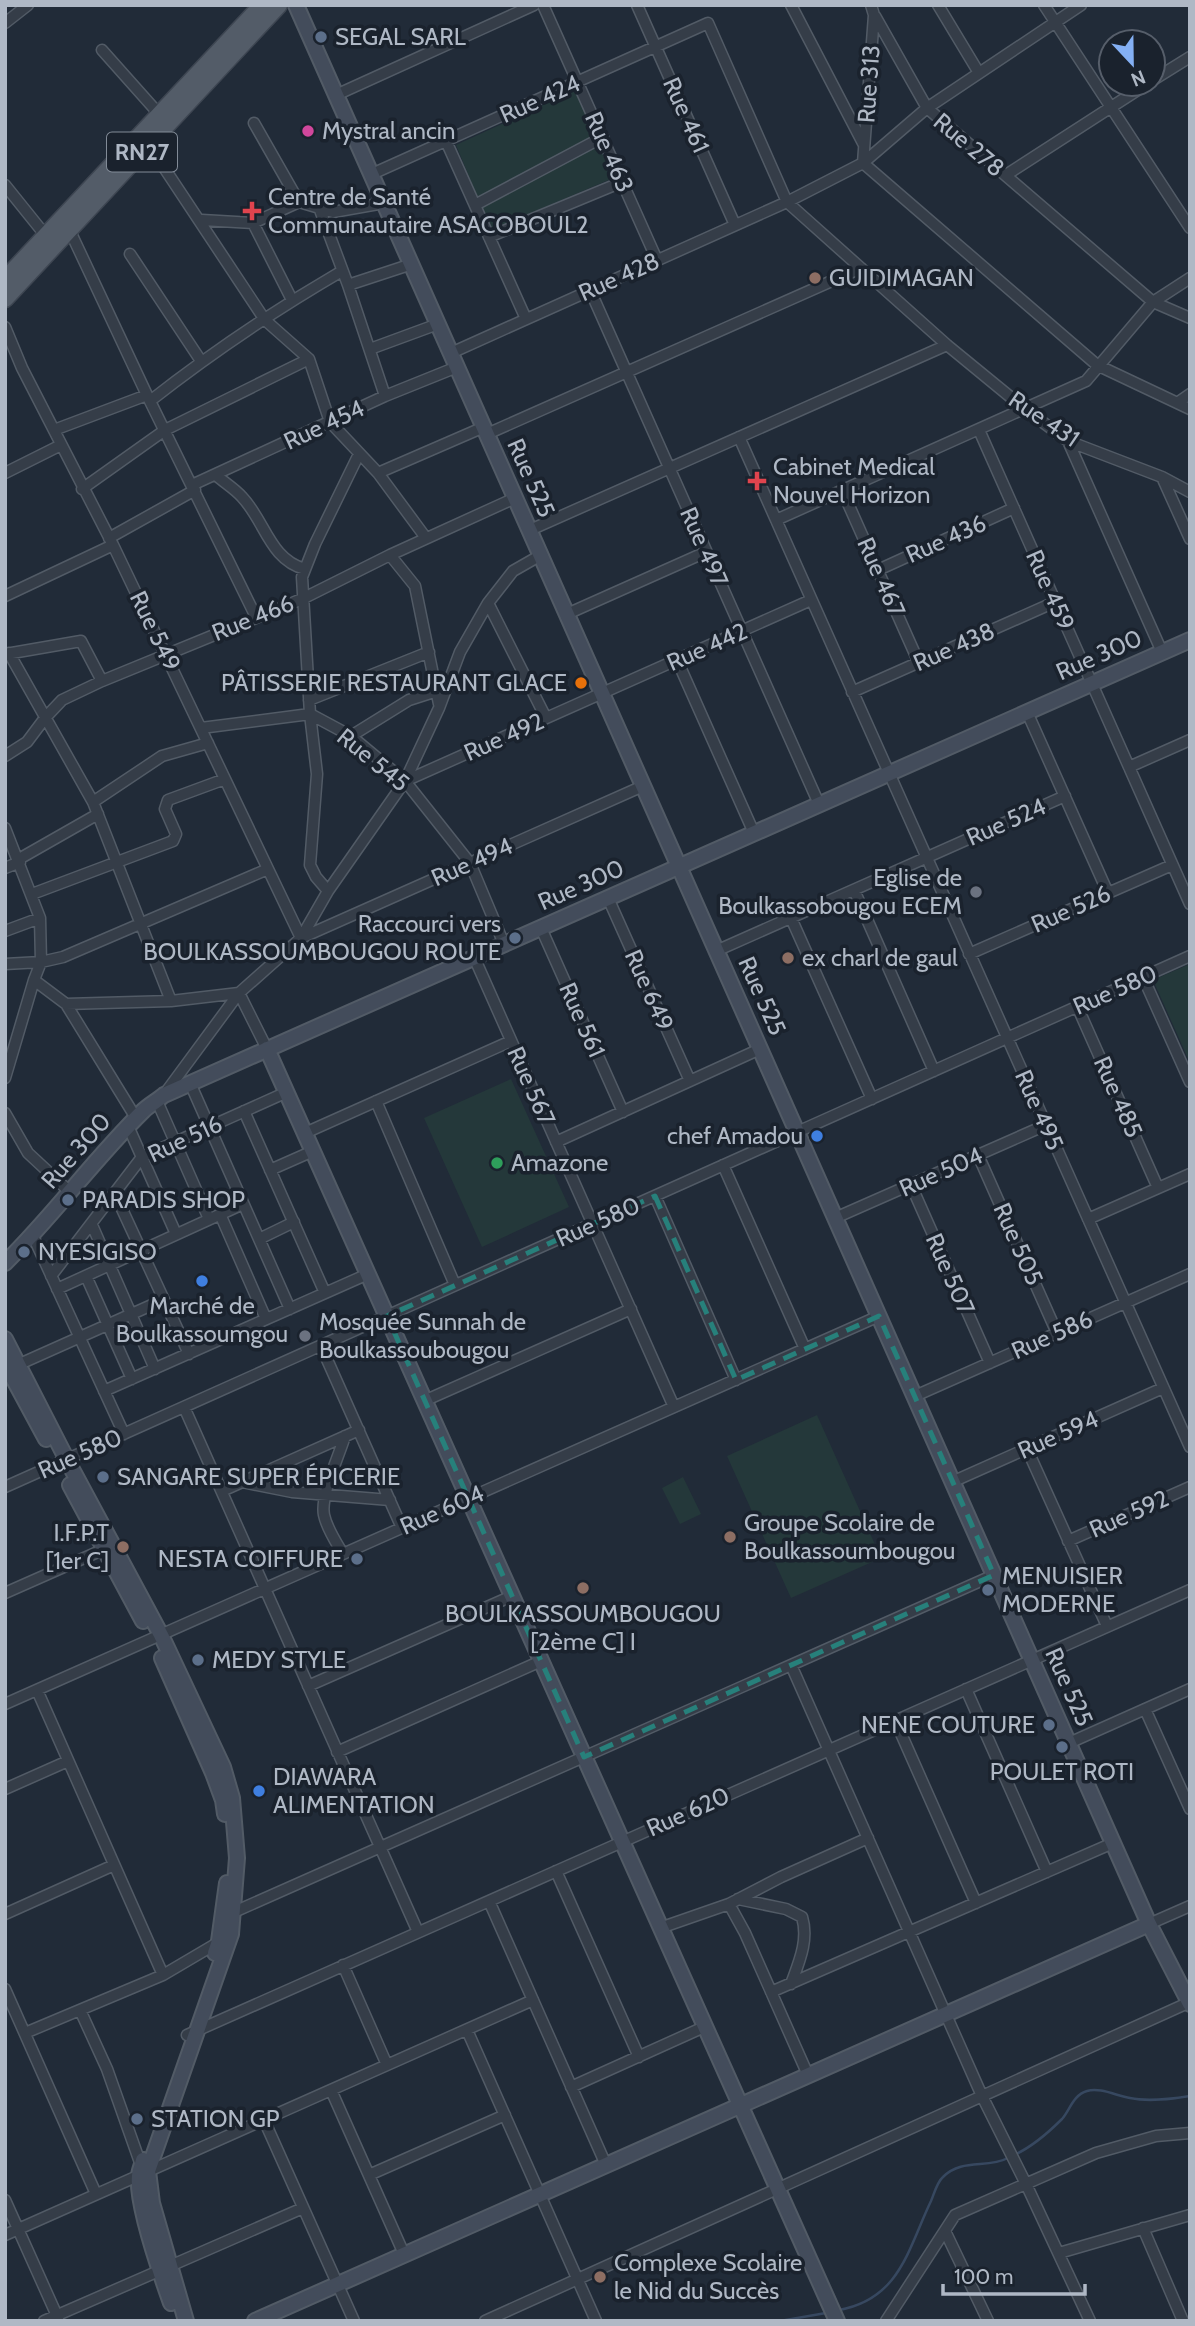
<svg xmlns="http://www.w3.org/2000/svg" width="1195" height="2326" font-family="Cabin,sans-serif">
<rect width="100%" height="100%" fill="#212b38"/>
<path fill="#24383a" d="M578,89L618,176L491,230L456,145Z
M1190,964V1063L1153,980Z
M511,1079L569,1207L482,1247L424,1118Z
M817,1415L881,1558L791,1598L727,1456Z
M683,1477L701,1514L680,1524L662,1488Z"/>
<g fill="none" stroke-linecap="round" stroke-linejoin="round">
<path stroke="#374860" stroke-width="2.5" d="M1014,2155C1032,2147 1048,2133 1062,2119C1070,2110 1073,2095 1087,2091C1100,2087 1117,2096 1130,2098C1149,2102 1171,2099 1190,2096
M839,2310C900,2299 908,2249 931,2201C934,2194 937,2182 943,2177C962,2158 987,2169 1008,2158
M780,2321L826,2313"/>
<defs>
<path id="street" d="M543,5L657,260
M637,5L735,225
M791,5L864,145
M871,5L874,15L863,163L1097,365L1190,409
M938,5L979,73
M1044,5L1190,228
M875,16L927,108L1153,302L1190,318
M5,23L28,5
M102,50L159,114
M1153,80L1190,57
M336,95L534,5
M254,123L299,202
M446,141L526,319
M149,145L265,320L309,359L330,422L378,473L426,538
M372,174L708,23L787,202L947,345L1025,409L1068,441L1162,477L1190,492
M1006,175L1147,84
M5,185L46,236
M475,205L603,137
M320,210L348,285L385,396
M202,220L253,223L299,202L333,212L384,203
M253,223L292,300
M70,231L147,395L256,617
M489,237L622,182
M130,254L201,361
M348,285L412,264
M590,290L819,804
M5,327L22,368L113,545L301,938L643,786
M370,349L438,324
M451,353L787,202L863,163L927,108L1081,5
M150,401C211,353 275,310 342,271
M1177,403L1190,394
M54,430L147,395
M979,430L1190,904
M487,434L861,268
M739,437L1190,1447
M1068,441L1162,652
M5,473L61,445
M378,473L484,427
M217,476C225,483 235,489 242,497C265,521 270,560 305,569
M1162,477L1190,539
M192,485L385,396L457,367
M82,489L165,430L309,359
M842,490L919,663
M776,520L1086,381L1153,302L1190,278
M530,530L947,345
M109,538L195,490
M390,555L415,586L439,704
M878,570L1014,508
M5,596L113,545
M488,603L546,718
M567,614L706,552
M9,653L93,802L171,1001
M6,654L81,641L102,681
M677,660L754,833
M852,692L1055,602
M309,700L429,652
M1027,712L1108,893
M201,728L310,714L351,736L405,781L470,863L504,944
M351,736L409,700L440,690
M5,756L27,742L45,718L62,700L102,681L302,599L390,555L515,498
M1129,767L1190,740
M405,781L811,600
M93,802L162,756L208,743
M5,828L40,918L41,962L34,980L5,1078
M19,859L98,814
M5,868L20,862
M854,890L934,1071
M328,891L316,877L310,865L317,774L310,714L302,577L315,544L359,454
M32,894L173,841L176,834L165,809L168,800L225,779
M608,898L690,1081
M791,918L872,1099
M541,928L623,1112
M5,931L40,918
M716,951L1065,796
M969,954L1172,865
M474,957L674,1407
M5,964L41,962L63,957L268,869
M1143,977L1190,1082
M34,980L66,1004L171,1001L239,993L267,1049
M66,1004L136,1118
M1077,1006L1158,1188
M190,1083L290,1309
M166,1092L239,993L301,938L328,891L405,781L439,708L460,652L488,603L513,571L541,555
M157,1101L209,1219
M376,1101L455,1285
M244,1111L325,1293
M5,1113L28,1153L70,1192
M128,1126L176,1234
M305,1133L511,1041
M556,1142L760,1049
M978,1155L1057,1333
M723,1165L805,1349
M270,1170L313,1151
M911,1185L990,1363
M115,1194L189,1354
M655,1196L736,1380
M220,1214L266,1319
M835,1218L1046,1125
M1088,1219L1190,1174
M92,1225L155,1369
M33,1236L124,1434
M259,1239L294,1222
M51,1276L142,1157L287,1092
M86,1276L132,1379
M57,1289L243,1204
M321,1346L402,1528
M13,1367L163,1300
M104,1391L368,1274
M915,1396L1190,1274
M424,1401L631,1309
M184,1407L418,1932
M1027,1449L1107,1626
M242,1482L292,1492L390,1500
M952,1482L1163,1388
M5,1487L1190,956
M222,1491L359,1430
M1068,1541L1190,1487
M343,1554C336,1542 327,1529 324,1515C320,1496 339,1456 345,1436
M5,1593L109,1547
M791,1665L982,2096L1026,2184L1090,2321
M308,1686L512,1596
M966,1689L1047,1872
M37,1690L163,1975
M5,1704L879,1316
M1145,1709L1190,1809
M895,1720L976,1903
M1069,1743L1190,1689
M337,1752L541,1661
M5,1789L68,1761
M556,1871L639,2057
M738,1899L786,1909L802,1917C809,1940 799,1962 791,1984
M489,1901L606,2165
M729,1904L745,1933L808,2075
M234,1912L994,1575
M5,1914L114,1865
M1149,1924L1190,1906
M660,1928L729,1904L781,1877L868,1838
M343,1965L387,2065
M5,1989L96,2194
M771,1992L1113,1843
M80,2010L107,2069L142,2168
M467,2030L596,2321
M25,2033L163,1975L219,1942
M187,2035L1190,1590
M571,2087L704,2027
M331,2090L404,2254
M264,2120L354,2321
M369,2175L505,2115
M5,2200L58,2318
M1143,2228L1183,2321
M945,2231L988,2321
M5,2235L533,2000
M1059,2253L1190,2215
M44,2321L303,2208
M485,2321L1190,2002
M886,2321L955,2215L1096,2153L1156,2136L1190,2133"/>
<path id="secondary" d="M296,5L1149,1924L1190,2004
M267,1049L837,2321
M5,1263C54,1215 94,1159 143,1111C149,1105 157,1101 164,1095L1190,640
M5,1339L67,1460L161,1635L223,1767L232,1798L237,1858L231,1934L148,2171L152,2203L186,2321
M5,1363L46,1439
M70,1485L143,1621
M162,1658L213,1773L223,1800L225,1814
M215,1953L219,1941L227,1883
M143,2160C142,2166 139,2171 139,2176C136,2204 161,2275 171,2303
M255,2321L1149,1924"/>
<path id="primary" d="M5,279L262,5
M5,299L279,5"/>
</defs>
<use href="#street" stroke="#525b66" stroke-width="13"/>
<use href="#secondary" stroke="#525b66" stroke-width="18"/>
<use href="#primary" stroke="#3e4652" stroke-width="19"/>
<use href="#street" stroke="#353d48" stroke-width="10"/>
<use href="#secondary" stroke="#434c5b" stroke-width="14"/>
<use href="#primary" stroke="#535c68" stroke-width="16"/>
</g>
<path fill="none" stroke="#27807b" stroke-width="5" stroke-dasharray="14 9" stroke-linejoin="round" d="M655,1196L736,1380L879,1316L994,1575L584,1757L387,1316Z"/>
<g fill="#5c6f8a" stroke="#1a222d" stroke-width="2.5">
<circle cx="321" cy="37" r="7"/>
<circle cx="515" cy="938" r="7"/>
<circle cx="68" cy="1200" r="7"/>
<circle cx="24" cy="1252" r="7"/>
<circle cx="103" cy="1477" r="7"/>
<circle cx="357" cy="1559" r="7"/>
<circle cx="988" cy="1590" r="7"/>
<circle cx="198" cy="1660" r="7"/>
<circle cx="1049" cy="1725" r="7"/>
<circle cx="1062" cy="1747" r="7"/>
<circle cx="137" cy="2119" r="7"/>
</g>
<circle fill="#d1479c" stroke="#1a222d" stroke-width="2.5" cx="308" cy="131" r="7"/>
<g fill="#e0444e" stroke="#1a222d" stroke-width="2.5">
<path d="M248.5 200.5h7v7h7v7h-7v7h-7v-7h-7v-7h7z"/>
<path d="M753.5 470.5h7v7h7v7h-7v7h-7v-7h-7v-7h7z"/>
</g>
<g fill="#8d6e63" stroke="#1a222d" stroke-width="2.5">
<circle cx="815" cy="278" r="7"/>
<circle cx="788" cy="958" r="7"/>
<circle cx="730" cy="1537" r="7"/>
<circle cx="123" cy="1547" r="7"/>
<circle cx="583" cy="1588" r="7"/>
<circle cx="600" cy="2277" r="7"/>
</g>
<circle fill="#e8710a" stroke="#1a222d" stroke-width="2.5" cx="581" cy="683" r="7"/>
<g fill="#6b7280" stroke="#1a222d" stroke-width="2.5">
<circle cx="976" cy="892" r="7"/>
<circle cx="305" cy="1336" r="7"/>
</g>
<g fill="#3f7fe0" stroke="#1a222d" stroke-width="2.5">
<circle cx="817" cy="1136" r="7"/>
<circle cx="202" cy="1281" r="7"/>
<circle cx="259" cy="1791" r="7"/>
</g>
<circle fill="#2e9e5b" stroke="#1a222d" stroke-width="2.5" cx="497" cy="1163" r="7"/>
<g text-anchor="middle" stroke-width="7" stroke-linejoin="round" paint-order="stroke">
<rect fill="#1a222d" stroke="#828b97" stroke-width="2" x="107" y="132.5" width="70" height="39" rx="5"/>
<g font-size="23" font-weight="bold" fill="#afb8c5">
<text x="142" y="160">RN27</text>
</g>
<g font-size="24" fill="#afb8c5" stroke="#1a222d" text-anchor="start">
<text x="335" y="45">SEGAL SARL</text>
<text x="322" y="139">Mystral ancin</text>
<text x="268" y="205">Centre de Santé<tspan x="268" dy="28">Communautaire ASACOBOUL2</tspan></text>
<text x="829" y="286">GUIDIMAGAN</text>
<text x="773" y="475">Cabinet Medical<tspan x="773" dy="28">Nouvel Horizon</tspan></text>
<text x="567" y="691" text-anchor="end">PÂTISSERIE RESTAURANT GLACE</text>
<text x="962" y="886" text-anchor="end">Eglise de<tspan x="962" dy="28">Boulkassobougou ECEM</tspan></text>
<text x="501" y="932" text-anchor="end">Raccourci vers<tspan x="501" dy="28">BOULKASSOUMBOUGOU ROUTE</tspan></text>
<text x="802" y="966">ex charl de gaul</text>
<text x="803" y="1144" text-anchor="end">chef Amadou</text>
<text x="511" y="1171">Amazone</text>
<text x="82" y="1208">PARADIS SHOP</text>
<text x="38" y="1260">NYESIGISO</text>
<text x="202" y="1314" text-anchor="middle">Marché de<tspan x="202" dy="28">Boulkassoumgou</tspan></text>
<text x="319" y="1330">Mosquée Sunnah de<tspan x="319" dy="28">Boulkassoubougou</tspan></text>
<text x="117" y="1485">SANGARE SUPER ÉPICERIE</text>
<text x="744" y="1531">Groupe Scolaire de<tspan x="744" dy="28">Boulkassoumbougou</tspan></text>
<text x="109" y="1541" text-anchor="end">I.F.P.T<tspan x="109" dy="28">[1er C]</tspan></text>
<text x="343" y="1567" text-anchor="end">NESTA COIFFURE</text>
<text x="1002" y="1584">MENUISIER<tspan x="1002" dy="28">MODERNE</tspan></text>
<text x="583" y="1622" text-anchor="middle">BOULKASSOUMBOUGOU<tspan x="583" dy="28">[2ème C] I</tspan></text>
<text x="212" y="1668">MEDY STYLE</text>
<text x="1035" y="1733" text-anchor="end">NENE COUTURE</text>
<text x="1062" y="1780" text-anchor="middle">POULET ROTI</text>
<text x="273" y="1785">DIAWARA<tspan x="273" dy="28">ALIMENTATION</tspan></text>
<text x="151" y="2127">STATION GP</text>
<text x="614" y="2271">Complexe Scolaire<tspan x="614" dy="28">le Nid du Succès</tspan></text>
</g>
<g font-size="24" fill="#afb8c5" stroke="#1a222d">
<text transform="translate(869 84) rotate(-86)" y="8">Rue 313</text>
<text transform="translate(540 99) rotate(-24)" y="8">Rue 424</text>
<text transform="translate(686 115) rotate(66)" y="8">Rue 461</text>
<text transform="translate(969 145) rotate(40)" y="8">Rue 278</text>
<text transform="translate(609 152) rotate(66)" y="8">Rue 463</text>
<text transform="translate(619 277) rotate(-24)" y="8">Rue 428</text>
<text transform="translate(1044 419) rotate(34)" y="8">Rue 431</text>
<text transform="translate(324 425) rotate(-25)" y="8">Rue 454</text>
<text transform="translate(531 478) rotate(66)" y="8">Rue 525</text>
<text transform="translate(946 539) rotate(-24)" y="8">Rue 436</text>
<text transform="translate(704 547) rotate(66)" y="8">Rue 497</text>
<text transform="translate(881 577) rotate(66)" y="8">Rue 467</text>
<text transform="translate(1050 590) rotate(66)" y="8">Rue 459</text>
<text transform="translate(253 618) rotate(-22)" y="8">Rue 466</text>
<text transform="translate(155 631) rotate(64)" y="8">Rue 549</text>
<text transform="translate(707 647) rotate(-24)" y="8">Rue 442</text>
<text transform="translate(954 647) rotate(-24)" y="8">Rue 438</text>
<text transform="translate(1099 655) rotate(-24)" y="8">Rue 300</text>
<text transform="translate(504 737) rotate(-24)" y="8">Rue 492</text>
<text transform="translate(373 760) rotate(39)" y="8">Rue 545</text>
<text transform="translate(1006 822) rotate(-24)" y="8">Rue 524</text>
<text transform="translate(472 862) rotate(-24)" y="8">Rue 494</text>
<text transform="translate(581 885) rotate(-24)" y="8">Rue 300</text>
<text transform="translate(1071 909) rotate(-24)" y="8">Rue 526</text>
<text transform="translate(649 990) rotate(66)" y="8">Rue 649</text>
<text transform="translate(1115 990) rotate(-24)" y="8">Rue 580</text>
<text transform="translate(762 996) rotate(66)" y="8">Rue 525</text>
<text transform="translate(582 1020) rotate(66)" y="8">Rue 561</text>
<text transform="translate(531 1086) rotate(66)" y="8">Rue 567</text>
<text transform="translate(1118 1097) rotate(66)" y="8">Rue 485</text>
<text transform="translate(1039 1110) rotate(66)" y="8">Rue 495</text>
<text transform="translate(185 1139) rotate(-25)" y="8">Rue 516</text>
<text transform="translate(76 1151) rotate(-49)" y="8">Rue 300</text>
<text transform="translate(941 1172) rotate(-24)" y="8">Rue 504</text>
<text transform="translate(598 1222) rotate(-24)" y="8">Rue 580</text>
<text transform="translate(1018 1244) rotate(66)" y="8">Rue 505</text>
<text transform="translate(950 1274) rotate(66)" y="8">Rue 507</text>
<text transform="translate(1052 1335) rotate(-24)" y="8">Rue 586</text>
<text transform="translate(1058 1435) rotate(-24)" y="8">Rue 594</text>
<text transform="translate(80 1454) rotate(-24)" y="8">Rue 580</text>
<text transform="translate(442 1510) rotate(-24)" y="8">Rue 604</text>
<text transform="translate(1129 1514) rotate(-24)" y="8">Rue 592</text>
<text transform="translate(1069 1687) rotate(66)" y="8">Rue 525</text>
<text transform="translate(688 1812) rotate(-24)" y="8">Rue 620</text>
</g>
</g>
<rect width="1195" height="2326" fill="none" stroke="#afb8c5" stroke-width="14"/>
<g transform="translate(1132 63) rotate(158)"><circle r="33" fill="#1a222d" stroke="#565e6a" stroke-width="2"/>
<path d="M0-5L12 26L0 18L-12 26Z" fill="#84b0f4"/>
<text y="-10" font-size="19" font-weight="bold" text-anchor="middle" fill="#afb8c5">N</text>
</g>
<path d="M943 2284v10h142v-10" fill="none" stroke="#afb8c5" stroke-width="3.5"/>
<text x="954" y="2284" font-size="21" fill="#afb8c5" stroke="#1a222d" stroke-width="5" paint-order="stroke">100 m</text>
</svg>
